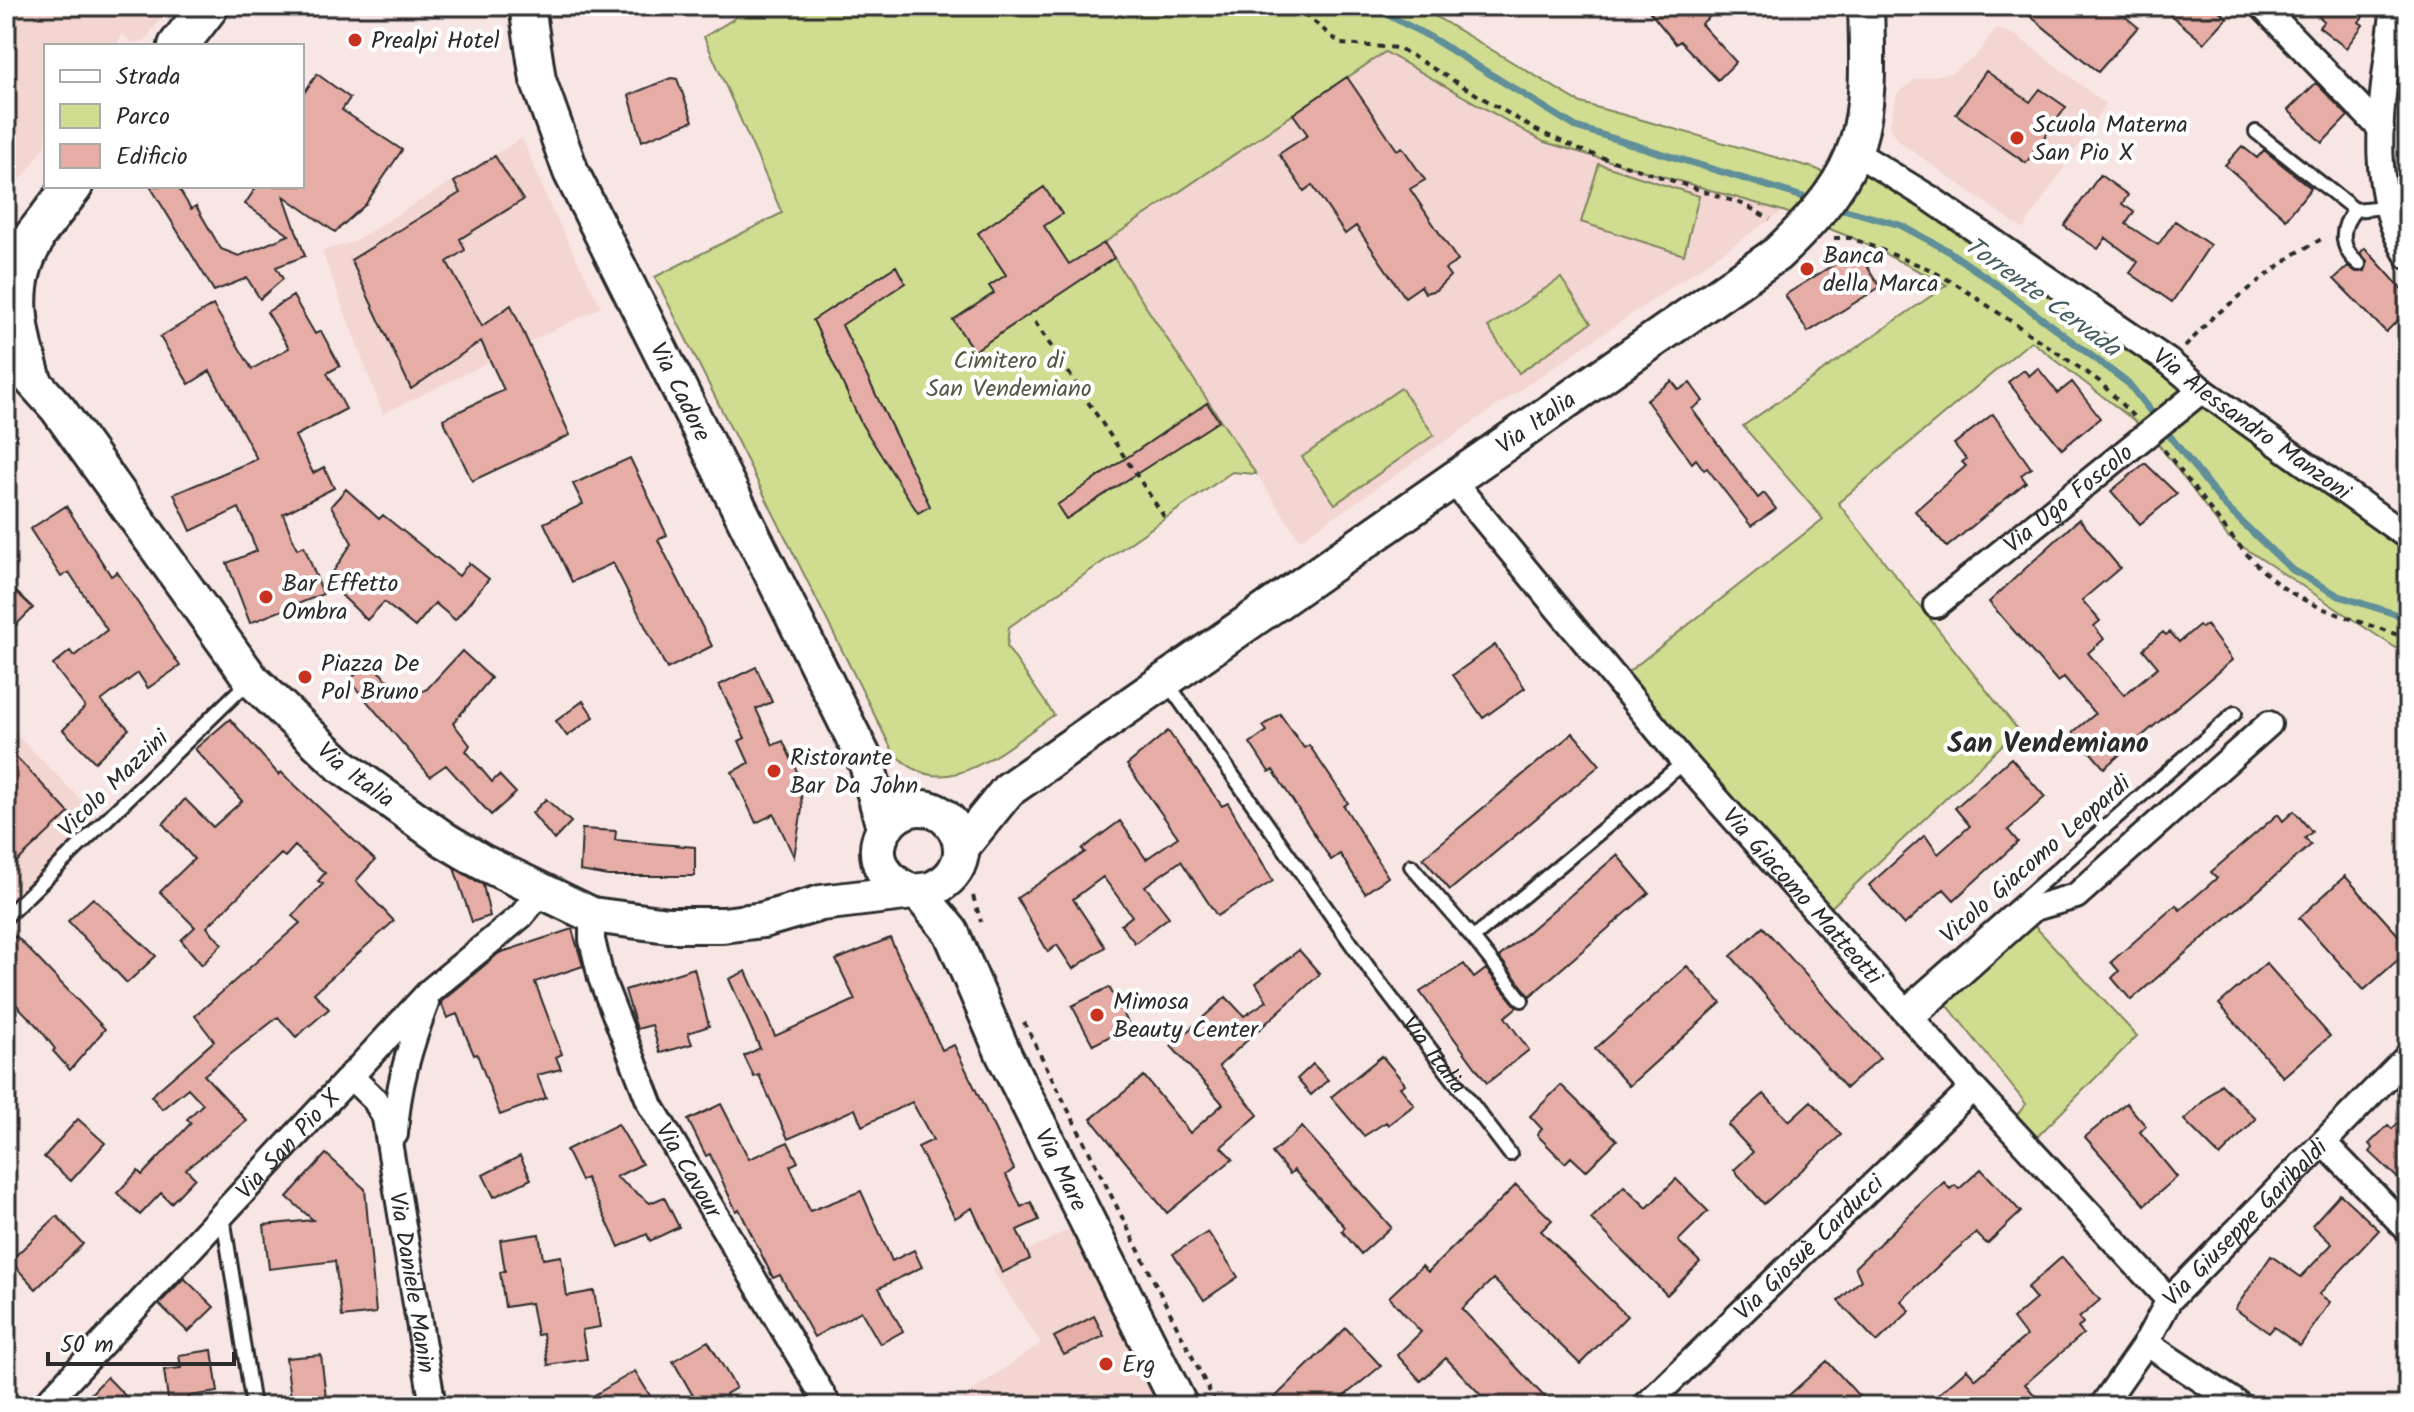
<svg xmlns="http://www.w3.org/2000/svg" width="2414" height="1412" font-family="Kalam,sans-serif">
<rect width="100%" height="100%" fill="#f8e6e4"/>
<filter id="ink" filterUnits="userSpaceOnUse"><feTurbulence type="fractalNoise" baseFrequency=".0125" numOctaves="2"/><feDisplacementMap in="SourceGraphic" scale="16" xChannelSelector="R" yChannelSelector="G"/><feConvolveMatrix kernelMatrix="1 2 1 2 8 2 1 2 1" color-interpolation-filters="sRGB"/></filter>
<g filter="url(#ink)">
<path fill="#f3d5d1" d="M6,6H171L144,41L132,43L123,34L115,46H46V145L24,176L6,192Z
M1996,28L2014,34L2106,104L2023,229L1901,143L1889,128L1897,94L1915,80L1950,73L1975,57Z
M1385,52L1544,142L1783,211L1300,540L1104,243Z
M522,138L550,206L601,307L383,414L322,251L353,242Z
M6,724L104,823L6,917Z
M1087,1220L1180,1406H951L1041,1343L992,1269Z"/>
<path fill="#d0dc90" stroke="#7e845e" stroke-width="2" d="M755,6H1418L1581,103L1814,168L1841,180L1856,153L2008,252L2178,353L2202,390L2408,537V656L2228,537L2150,433L2031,341L1838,503L2018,730L1821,917L1618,680L1823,519L1743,426L1947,285L1853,238L1783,211L1544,142L1385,52L1104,243L1256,474L1232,472L1009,627L1007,647L1054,715C1005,747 940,813 891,748L655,277L782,213L704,37Z
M1599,164L1699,196L1684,255L1581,222Z
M1561,278L1591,323L1519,373L1488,327Z
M1401,388L1434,435L1335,504L1302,457Z
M2016,906L2137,1036L2027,1147L2008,1126L2026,1104L1929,982Z"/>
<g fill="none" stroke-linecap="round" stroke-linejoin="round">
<path stroke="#608f99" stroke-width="7" d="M1371,6L1430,37L1576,127L1813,200
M1832,206L1900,225L1945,249L1996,284L2129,384L2224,505L2291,569L2339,596L2408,618"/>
</g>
<path fill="#e6aca6" stroke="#2b2b2b" stroke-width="2" d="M1645,6H1722L1701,24L1736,62L1718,80L1680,41L1676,44Z
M2018,6H2112L2138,27L2098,72Z
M2160,6H2214L2227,18L2204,43Z
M2307,6H2353L2364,15L2359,22L2363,25L2346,48L2319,27L2324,21Z
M1986,71L2030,102L2040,89L2066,107L2026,163L1956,114Z
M317,74L350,98L342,110L402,150L365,205L335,232L284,196L305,256L276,267L283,279L260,299L247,278L214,291L150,186H177L191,209L196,206L221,249L239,256L289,235L245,204L257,186H302V96Z
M1347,77L1397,150L1402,147L1425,180L1410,189L1458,261L1445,269L1450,276L1436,290L1425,293L1421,286L1405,297L1356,226L1345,234L1312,185L1304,191L1279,154L1308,135L1293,114Z
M671,78L677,79L693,121L642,141L629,95Z
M2316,83L2348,116L2322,143L2288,110Z
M2242,146L2257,158L2264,150L2311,188L2286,219L2225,165Z
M495,156L523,200L460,239L465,250L447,262L482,326L511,305L570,435L472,481L443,419L504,390L481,341L411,389L351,260L460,193L454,182Z
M2100,175L2128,195L2122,204L2134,212L2126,224L2158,245L2175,221L2210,245L2172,302L2130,273L2138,262L2106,238L2098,249L2064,226Z
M1044,187L1062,214L1044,226L1069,264L1104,243L1114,258L974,351L953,320L994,293L989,286L1006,275L978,233Z
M2365,248L2408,296V310L2386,332L2334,279L2348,266L2356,272L2365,271L2368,262L2360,253Z
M1857,250L1880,287L1808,332L1785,295Z
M896,266L905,283L842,325L930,506L918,513L862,425L813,320Z
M293,296L315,334L321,331L340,366L327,373L346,409L295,436L313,473L324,467L334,488L283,514L297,549L304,546L323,594L250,623L227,563L257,551L239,508L191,531L174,494L257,459L210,371L189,384L160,337L213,305L252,369L289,348L267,312Z
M2038,368L2058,393L2072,382L2100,418L2062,449L2008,382L2024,370L2029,376Z
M1672,381L1679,390L1690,383L1703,401L1692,409L1758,498L1764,493L1776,509L1751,526L1707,468L1704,470L1696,459L1692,463L1646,400Z
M1207,403L1219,421L1066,519L1057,505Z
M1993,414L2031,468L2021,475L2026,482L1947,547L1915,511L1966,466L1962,462L1966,459L1954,444Z
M630,458L667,535L658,540L712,646L667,669L613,563L572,582L544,523L583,504L573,484Z
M2145,463L2177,494L2140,524L2111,491Z
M346,489L379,519L383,515L459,576L469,563L489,579L455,620L435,603L415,627L384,602L367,620L327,581L352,543L331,506Z
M66,506L111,576L117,572L180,666L148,688L138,673L101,701L129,729L95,762L63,730L85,707L53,665L70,651L74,656L107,630L69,572L61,577L30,529Z
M2079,519L2120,568L2082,600L2100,621L2094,626L2104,639L2088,653L2124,695L2158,667L2143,649L2163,632L2166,635L2170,632L2179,642L2199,625L2202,628L2206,625L2232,660L2104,768L2073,732L2095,714L2064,677L2058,682L1989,602Z
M6,582L33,608L6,635Z
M1495,645L1525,688L1483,718L1453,675Z
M462,651L491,678L453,723L470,745L466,751L492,782L499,775L516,793L491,815L446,765L430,776L349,680L370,663L407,699L427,689Z
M756,667L772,702L756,709L773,745L783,741L800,778L802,809L794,857L774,814L756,823L732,772L749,763L739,741L745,738L719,685Z
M583,701L594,717L567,736L556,721Z
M1280,714L1304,748L1309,745L1348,803L1344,806L1388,877L1365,893L1340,854L1331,860L1273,770L1269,772L1250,743L1267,731L1263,726Z
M230,719L279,775L281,772L375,860L356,881L394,921L314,993L329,1009L296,1037L278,1017L204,1075L247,1121L186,1169L195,1178L171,1203L161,1193L140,1215L117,1193L138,1171L142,1175L191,1123L187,1119L203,1104L188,1088L162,1109L151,1096L214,1041L195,1016L300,923L292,916L323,884L318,881L325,873L295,846L285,857L281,854L207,927L222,944L202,965L181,940L195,927L160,892L194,859L163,824L185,799L213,827L242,801L195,749Z
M1168,731L1222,806L1228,803L1273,881L1217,916L1181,861L1145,886L1169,917L1135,943L1121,925L1132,916L1103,877L1073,899L1105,947L1073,969L1057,945L1048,952L1017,898L1085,852L1082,849L1120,821L1146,859L1178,837L1127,765Z
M1573,733L1600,765L1450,890L1423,858Z
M6,746L69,813L6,872Z
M2011,758L2045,797L2008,830L2018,842L1954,900L1944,889L1904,925L1869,885L1925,835L1938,854L1970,826L1955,808Z
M546,799L571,822L554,840L532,813Z
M2294,811L2312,832L2305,838L2311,845L2131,1000L2112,978L2119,971L2111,962L2176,905L2180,910L2217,878L2211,872L2278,814L2283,821Z
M582,829L616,831L615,840L695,847V876H608L580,871Z
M1617,855L1649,893L1530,996L1499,957Z
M454,868L483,885L490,916L472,922Z
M2345,876L2408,946V951L2364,990L2299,918Z
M93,898L156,956L127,983L68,921Z
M1763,927L1880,1058L1846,1088L1731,956Z
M572,929L583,966L535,982L562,1054L556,1057L561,1069L537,1075L546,1098L500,1115L477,1054L474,1055L457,1014L447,1018L441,1002L499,953Z
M16,936L105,1029L70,1070L53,1051L55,1049L39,1028L6,994V945Z
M890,938L942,1050L954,1045L1014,1169L1006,1175L1021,1207L1031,1202L1039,1220L1017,1230L1030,1259L1002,1273L972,1208L955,1218L918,1147L933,1140L912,1102L862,1126L855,1109L788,1139L759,1075L754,1077L744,1056L760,1048L729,979L746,971L775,1036L855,1000L836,960Z
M1299,950L1320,974L1219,1066L1258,1115L1221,1147L1233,1159L1167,1213L1091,1119L1144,1076L1190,1133L1223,1104L1171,1046L1226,997L1244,1016L1267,1001L1256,983Z
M2266,963L2330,1036L2283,1077L2219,1004Z
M1464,964L1474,978L1486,969L1517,1007L1505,1017L1529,1050L1487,1083L1420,992Z
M1687,966L1721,1003L1629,1086L1595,1049Z
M694,968L709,1026L688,1033L692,1044L660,1053L652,1025L637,1029L625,990Z
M1109,987L1130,1026L1093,1045L1072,1006Z
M1382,1056L1405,1084L1400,1087L1414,1105L1388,1125L1386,1122L1364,1136L1331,1097Z
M1313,1064L1328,1080L1311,1095L1297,1079Z
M2221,1084L2256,1119L2220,1156L2184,1120Z
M1561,1085L1617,1140L1586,1171L1571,1157L1565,1163L1537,1135L1542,1129L1530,1116Z
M1764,1094L1789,1121L1811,1101L1841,1135L1764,1204L1734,1170L1753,1152L1728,1125Z
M2126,1103L2146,1126L2140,1132L2177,1177L2145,1205L2085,1137Z
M721,1104L749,1159L788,1142L798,1162L790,1166L810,1211L861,1191L892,1261L914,1250L922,1267L879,1288L903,1331L880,1344L861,1311L814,1337L780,1275L773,1278L739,1209L736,1211L710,1154L706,1156L688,1120Z
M2408,1113V1188L2370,1152L2373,1148L2369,1144L2388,1125L2392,1129Z
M78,1119L105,1143L71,1181L44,1157Z
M618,1124L642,1164L616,1177L650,1203L664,1197L679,1227L650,1241L647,1234L619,1247L586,1178L581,1181L566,1150Z
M1302,1127L1391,1227L1361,1254L1342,1231L1345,1227L1329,1209L1294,1170L1290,1174L1272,1153Z
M326,1154L365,1189L376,1313L342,1317L335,1261L269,1269L264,1225L313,1220L287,1197Z
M520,1156L531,1179L494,1197L483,1175Z
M1981,1169L2021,1212L1987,1244L1976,1233L1950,1255L1901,1301L1910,1311L1877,1342L1838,1301L1861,1280L1855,1267L1944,1182L1950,1189L1955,1185L1959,1189Z
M1676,1179L1708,1211L1678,1241L1700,1262L1667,1295L1591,1219L1624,1186L1647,1208Z
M1516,1185L1552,1220L1541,1231L1627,1316L1580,1364L1493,1279L1462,1309L1553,1406H1491L1446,1358L1421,1381L1397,1355L1421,1332L1389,1297L1422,1266L1428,1272Z
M2340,1194L2379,1230L2319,1294L2330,1302L2300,1346L2274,1327L2269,1333L2235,1309L2271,1256L2301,1277L2332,1244L2312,1225Z
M57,1216L83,1244L36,1289L10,1261Z
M1208,1232L1238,1277L1204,1300L1173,1254Z
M539,1234L543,1259L561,1256L567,1296L594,1291L600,1327L582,1330L587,1359L548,1365L543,1334L537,1335L531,1303L505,1307L500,1272L505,1271L500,1240Z
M2062,1257L2100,1300L2079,1318L2083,1323L2078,1328L2083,1334L2025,1384L2044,1406H1925L1967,1369L1976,1379L2026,1336L2013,1319L2036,1299L2027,1288Z
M184,1278L214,1307L188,1332L159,1304Z
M1094,1316L1104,1336L1064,1355L1054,1337Z
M1346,1328L1381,1366L1332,1406H1266Z
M708,1341L736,1388L726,1394L732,1406H699L673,1361Z
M212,1350L218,1392L189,1396L190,1406H169L164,1370L181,1368L179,1355Z
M321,1355L327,1406H292L286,1358Z
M1827,1361L1868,1406H1777Z
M635,1371L652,1399L641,1406H576Z
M107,1377L135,1406H79Z"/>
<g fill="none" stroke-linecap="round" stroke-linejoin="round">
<defs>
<g id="lane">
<path d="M2256,132L2355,210"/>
<path d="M2359,264C2340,249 2339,228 2355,210L2384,207"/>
<path id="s1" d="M1166,681L1370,970L1510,1154"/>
<path d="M1411,866L1473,938L1684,762"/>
<path d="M6,917L249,681"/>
<path d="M1473,938L1522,1000"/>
<path d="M1901,1007L2235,713"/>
<path d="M223,1217L253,1406"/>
</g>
<g id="street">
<path d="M2262,6L2381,129"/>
<path d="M2394,6C2385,88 2362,182 2408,256"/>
<path id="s2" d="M1856,153L1928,197L2169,362L2202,390L2408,537"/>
<path id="s3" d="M1452,480L1684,762L1973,1088L2169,1300"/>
<path id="s4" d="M1936,605L2202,390"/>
<path id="s5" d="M592,915V940L601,978L651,1106L829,1406"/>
<path d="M1911,1018L2034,908L2076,896L2269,724"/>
<path id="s6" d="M350,1076L375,1100L385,1118L433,1406"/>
<path d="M395,1134C397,1087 410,1046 426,1003"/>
<path d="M2324,1143L2408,1230"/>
<path d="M2146,1343L2241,1406"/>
<path id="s7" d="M44,1406L431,990L521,916L541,892"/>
<path id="s8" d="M1645,1406L1973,1088"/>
<path id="s9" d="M2102,1406L2146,1343L2169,1300L2408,1056"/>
</g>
<g id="secondary">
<path id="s10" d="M527,6L538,80L571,172L867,764L884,828"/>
<path id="s11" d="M6,351L58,409L251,679L342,766L445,840L482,862L592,915L668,925H723L763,920L821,903L930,890C946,883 958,873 961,854C962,841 957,829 948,820C904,778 840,857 907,890"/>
<path d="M33,377C20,332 9,286 35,243"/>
<path id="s12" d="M961,848L1008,790L1777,254C1868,168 1870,127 1866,6"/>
<path id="s13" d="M918,892L951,932L1004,1055L1180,1406"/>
</g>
<path id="primary" d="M178,46L209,6
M6,273L73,186"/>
</defs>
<use href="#lane" stroke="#2b2b2b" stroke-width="18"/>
<use href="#street" stroke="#2b2b2b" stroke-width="30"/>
<use href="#secondary" stroke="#2b2b2b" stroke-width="40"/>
<use href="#primary" stroke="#2b2b2b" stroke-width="44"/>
<path stroke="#2b2b2b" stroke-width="4" stroke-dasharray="6 6" stroke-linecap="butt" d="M1295,6L1341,44L1399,48L1536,130L1583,151L1745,205L1770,219
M1834,238H1851L1929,269L1959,286L2099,381L2134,417
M1035,322L1165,518
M2185,347L2213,317L2293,255L2325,237
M2164,450C2195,487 2240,555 2277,583C2313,611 2366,622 2408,639
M973,896L981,922
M1024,1022L1217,1406
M2162,1406L2176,1401L2190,1404"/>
<use href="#lane" stroke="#fff" stroke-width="12"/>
<use href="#street" stroke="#fff" stroke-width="24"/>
<use href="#secondary" stroke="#fff" stroke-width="34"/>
<use href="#primary" stroke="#fff" stroke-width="38"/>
</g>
</g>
<g fill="#c8321e" stroke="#fff" stroke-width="3">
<circle cx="355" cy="40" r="8"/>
<circle cx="2017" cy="138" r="8"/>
<circle cx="1807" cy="269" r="8"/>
<circle cx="266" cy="597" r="8"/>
<circle cx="305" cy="677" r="8"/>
<circle cx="774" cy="771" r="8"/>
<circle cx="1097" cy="1015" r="8"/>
<circle cx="1106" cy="1364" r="8"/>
</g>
<g text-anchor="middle" stroke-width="8" stroke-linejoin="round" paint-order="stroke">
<g font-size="24" fill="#2b2b2b" stroke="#fff" text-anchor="start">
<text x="371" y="48">Prealpi Hotel</text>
<text x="2033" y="132">Scuola Materna<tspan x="2033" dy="28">San Pio X</tspan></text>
<text x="1823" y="263">Banca<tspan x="1823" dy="28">della Marca</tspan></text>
<text x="282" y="591">Bar Effetto<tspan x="282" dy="28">Ombra</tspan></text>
<text x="321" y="671">Piazza De<tspan x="321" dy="28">Pol Bruno</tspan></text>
<text x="790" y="765">Ristorante<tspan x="790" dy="28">Bar Da John</tspan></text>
<text x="1113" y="1009">Mimosa<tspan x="1113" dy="28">Beauty Center</tspan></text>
<text x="1122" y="1372">Erg</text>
</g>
<g font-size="24" fill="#545744" stroke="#fff">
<text x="1009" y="368">Cimitero di<tspan x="1009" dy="28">San Vendemiano</tspan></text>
</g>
<g font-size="24" fill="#2b2b2b" stroke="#fff">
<text dy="8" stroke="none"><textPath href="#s10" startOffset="418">Via Cadore</textPath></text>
<text dy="8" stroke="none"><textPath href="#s12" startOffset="718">Via Italia</textPath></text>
<text dy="8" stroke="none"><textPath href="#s2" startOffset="480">Via Alessandro Manzoni</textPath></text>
<text dy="8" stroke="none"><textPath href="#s4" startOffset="170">Via Ugo Foscolo</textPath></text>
<text dy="8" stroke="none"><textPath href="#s11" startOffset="552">Via Italia</textPath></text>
<text transform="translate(113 783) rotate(-44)" y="8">Vicolo Mazzini</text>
<text transform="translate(2035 859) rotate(-41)" y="8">Vicolo Giacomo Leopardi</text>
<text dy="8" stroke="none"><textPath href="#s3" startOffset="544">Via Giacomo Matteotti</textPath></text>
<text dy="8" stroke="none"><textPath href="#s1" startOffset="460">Via Italia</textPath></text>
<text dy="8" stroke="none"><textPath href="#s7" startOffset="358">Via San Pio X</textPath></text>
<text dy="8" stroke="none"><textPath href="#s5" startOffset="276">Via Cavour</textPath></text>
<text dy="8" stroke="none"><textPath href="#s13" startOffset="314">Via Mare</textPath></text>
<text dy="8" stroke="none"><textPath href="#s9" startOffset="234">Via Giuseppe Garibaldi</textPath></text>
<text dy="8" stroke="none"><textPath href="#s8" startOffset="228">Via Giosuè Carducci</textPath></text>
<text dy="8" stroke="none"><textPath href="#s6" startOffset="222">Via Daniele Manin</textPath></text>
</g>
<g font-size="26" font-style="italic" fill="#465d62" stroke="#fff">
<text transform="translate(2043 296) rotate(36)" y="9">Torrente Cervada</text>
</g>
<g font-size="28" font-weight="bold" fill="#2b2b2b" stroke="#fff">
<text x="2048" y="752">San Vendemiano</text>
</g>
</g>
<rect width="2414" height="1412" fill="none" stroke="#fff" stroke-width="32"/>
<rect x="16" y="16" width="2382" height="1380" fill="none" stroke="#2b2b2b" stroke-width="3" filter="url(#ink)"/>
<rect x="44" y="44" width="260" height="144" fill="#ffffff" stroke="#aaaaaa" stroke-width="2"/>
<rect x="60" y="70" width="40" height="12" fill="#ffffff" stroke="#aaaaaa" stroke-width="2"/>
<text x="116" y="84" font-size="24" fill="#2b2b2b">Strada</text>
<rect x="60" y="104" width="40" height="24" fill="#d0dc90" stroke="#aaaaaa" stroke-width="2"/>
<text x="116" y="124" font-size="24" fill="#2b2b2b">Parco</text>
<rect x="60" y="144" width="40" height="24" fill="#e6aca6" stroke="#aaaaaa" stroke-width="2"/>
<text x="116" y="164" font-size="24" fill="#2b2b2b">Edificio</text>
<path d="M48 1352v12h186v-12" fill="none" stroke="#2b2b2b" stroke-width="4"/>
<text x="60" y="1352" font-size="24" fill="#2b2b2b" stroke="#ffffff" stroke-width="6" paint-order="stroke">50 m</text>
</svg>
